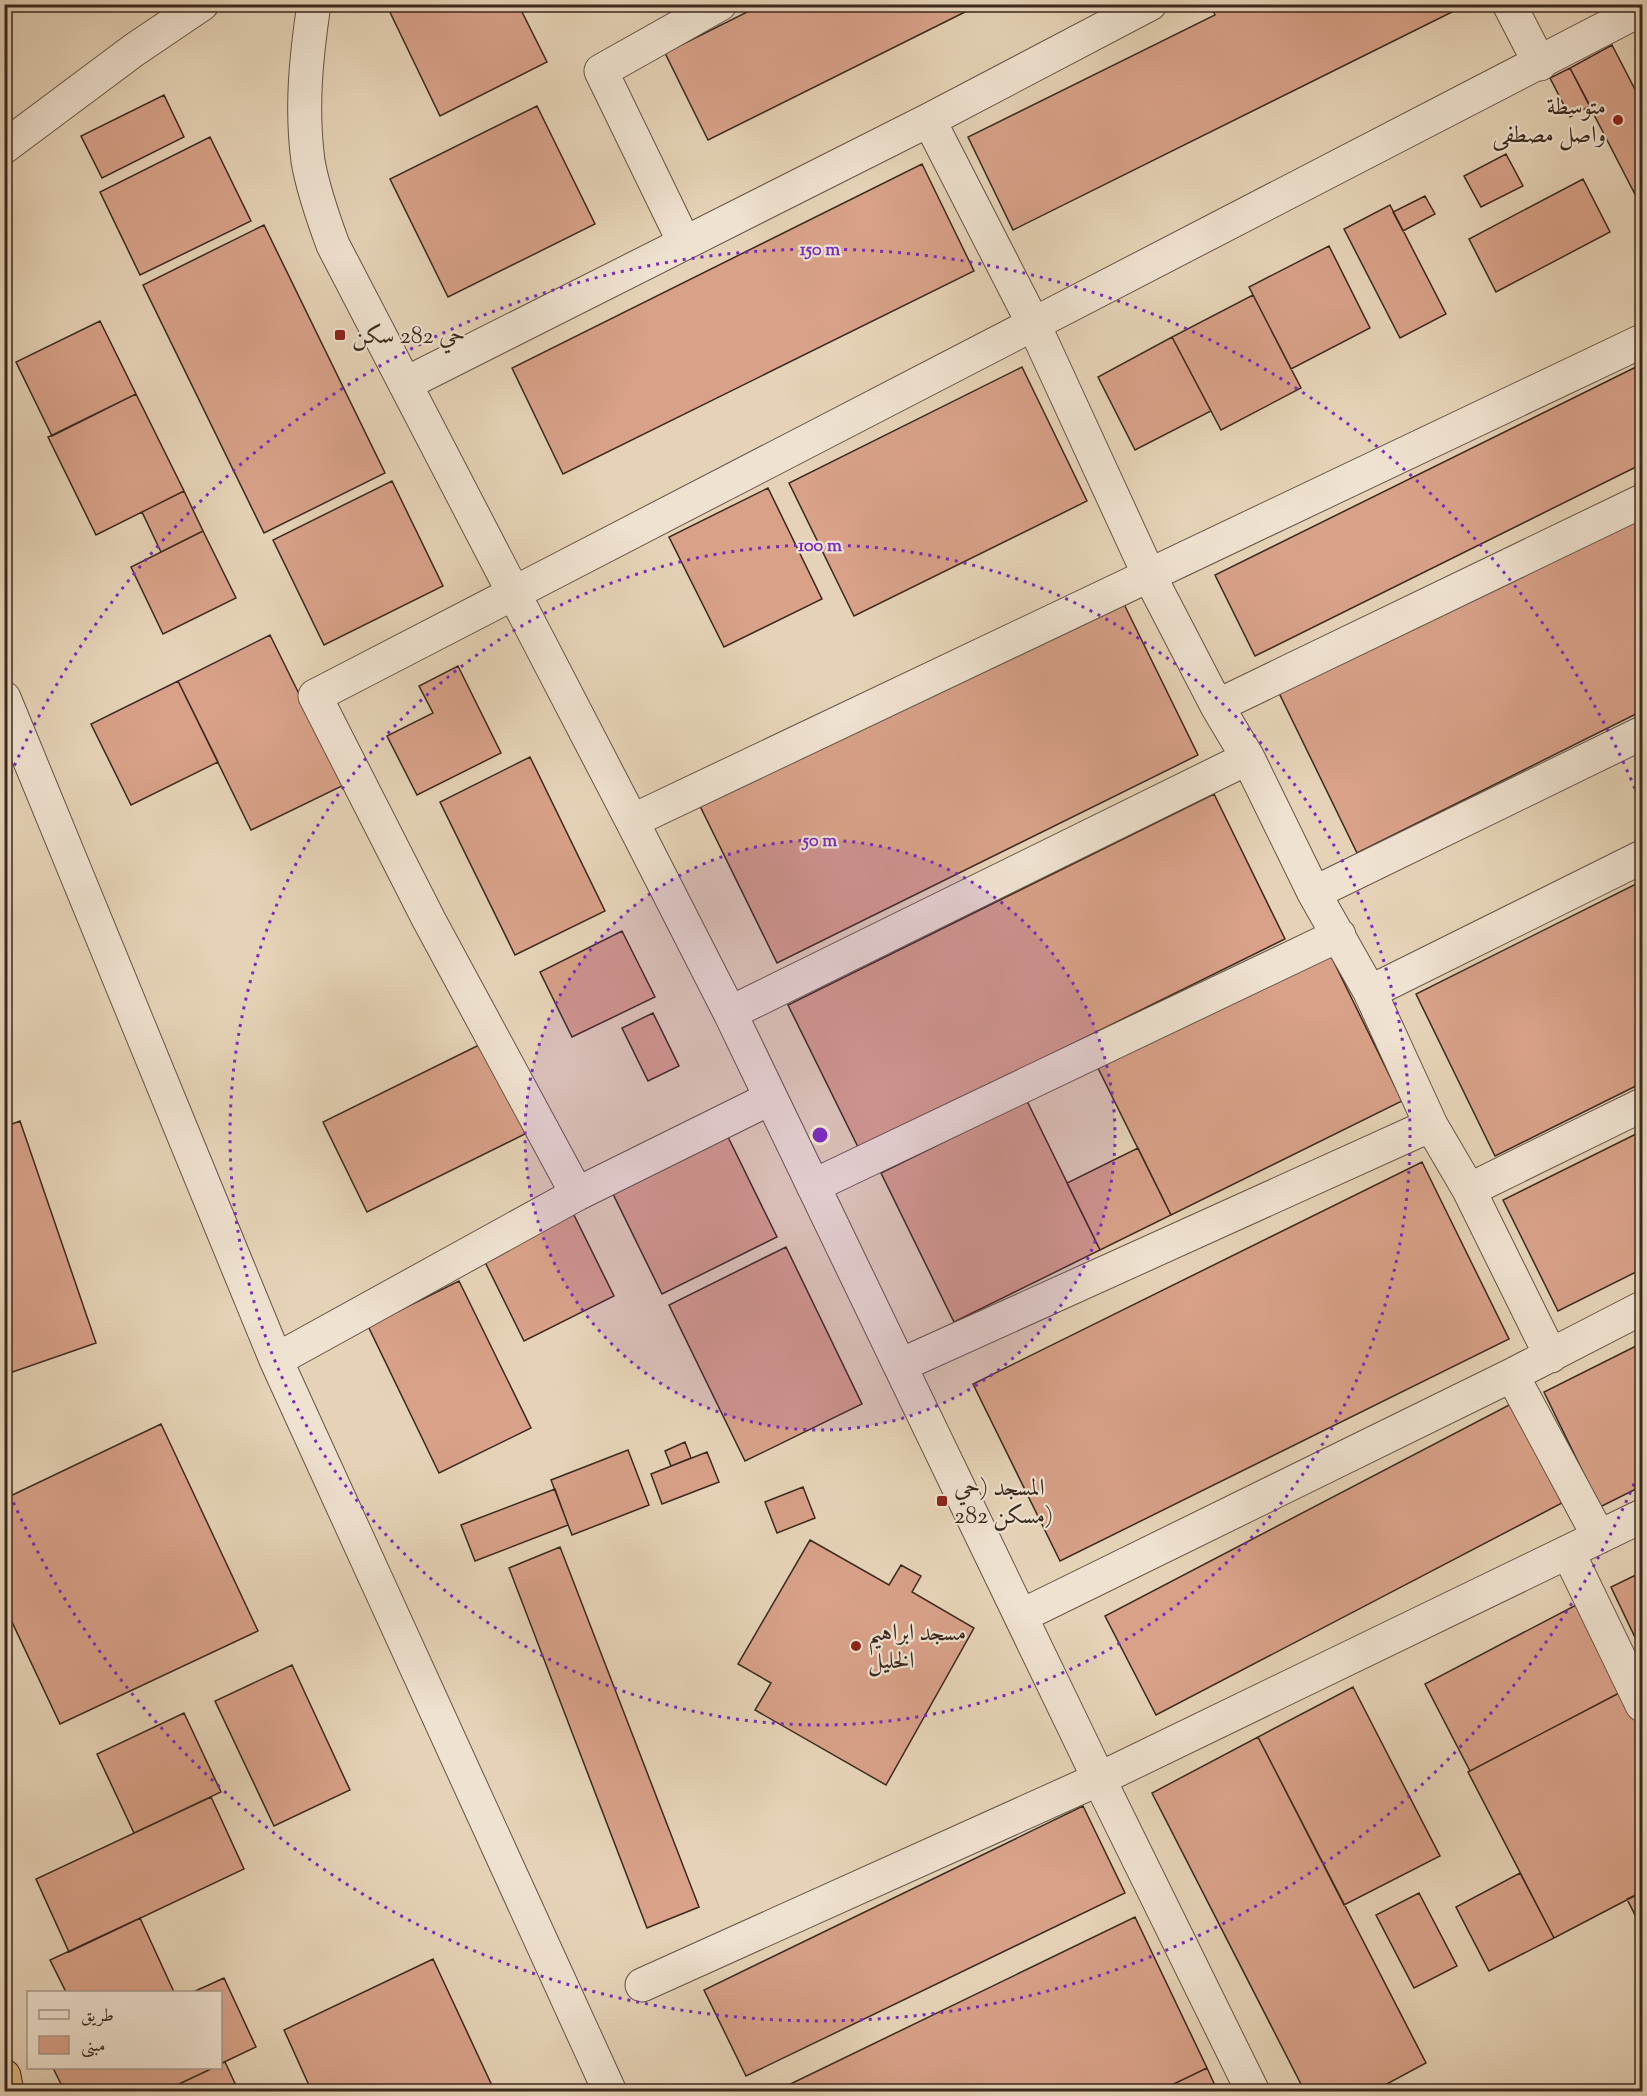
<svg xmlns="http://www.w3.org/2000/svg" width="1647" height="2096" font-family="'Sorts Mill Goudy',Amiri,serif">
<rect width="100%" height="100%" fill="#e6d3b7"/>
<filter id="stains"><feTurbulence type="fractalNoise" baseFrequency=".00333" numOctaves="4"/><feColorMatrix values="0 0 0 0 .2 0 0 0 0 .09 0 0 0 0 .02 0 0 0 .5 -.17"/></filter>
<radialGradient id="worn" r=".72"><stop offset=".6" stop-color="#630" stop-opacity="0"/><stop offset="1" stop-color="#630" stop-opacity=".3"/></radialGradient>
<path fill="#d8a188" stroke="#3b291f" stroke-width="1.5" d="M386,4H518L547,62L440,116Z
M763,4H981L708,140L665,53Z
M1210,4L1464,6L1013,230L968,137L1215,15Z
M1612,45L1642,103V208L1570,68Z
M1570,68L1590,106L1570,117L1550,78Z
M164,95L184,137L102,178L81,136Z
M537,106L595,224L448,297L390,179Z
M210,137L251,221L140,275L100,192Z
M1506,154L1523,186L1481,207L1464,176Z
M922,164L974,271L563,474L512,368Z
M1583,179L1610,232L1496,292L1469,239Z
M1425,196L1435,214L1403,231L1393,212Z
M1390,205L1446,314L1400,338L1344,229Z
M264,225L385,473L264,533L143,285Z
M1329,246L1370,328L1291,369L1249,287Z
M1253,295L1301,388L1221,430L1172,337Z
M100,321L136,394L52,436L16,362Z
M1172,337L1211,411L1135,450L1098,377Z
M1642,364V464L1255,656L1215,575Z
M1022,367L1087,501L854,616L789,483Z
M136,394L184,491L96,535L48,437Z
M392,481L443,586L324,645L273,540Z
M768,488L822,599L724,647L669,537Z
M184,491L203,531L161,552L142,512Z
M1642,513V711L1357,853L1279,693Z
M203,531L236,598L163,634L131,567Z
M1121,598L1198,755L777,963L700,806Z
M270,635L344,785L251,830L178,681Z
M458,666L501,753L417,795L387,736L433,713L419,686Z
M178,681L218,762L131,805L91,724Z
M530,757L605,911L515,955L440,802Z
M1214,794L1285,939L859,1149L788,1005Z
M1642,881V1083L1495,1156L1416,994Z
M622,931L655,997L572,1037L540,972Z
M1327,948L1402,1101L1171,1215L1095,1062Z
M653,1013L679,1066L648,1081L622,1028Z
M485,1042L529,1132L367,1212L323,1122Z
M1027,1101L1100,1250L954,1322L881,1173Z
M20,1121L96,1343L4,1375V1127Z
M1642,1131V1269L1558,1311L1503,1200Z
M728,1137L777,1237L662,1294L613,1194Z
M1138,1148L1171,1215L1100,1250L1067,1183Z
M1422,1162L1509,1339L1060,1561L973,1384Z
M573,1213L614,1296L524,1341L483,1258Z
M786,1247L862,1404L745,1461L669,1305Z
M459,1281L531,1428L439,1473L368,1326Z
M1642,1343V1486L1600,1507L1544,1392Z
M1511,1404L1562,1503L1156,1715L1105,1616Z
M161,1424L258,1631L60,1724L4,1605V1499Z
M685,1442L691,1458L671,1466L665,1451Z
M628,1450L649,1505L572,1535L551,1480Z
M707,1452L719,1482L662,1504L651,1474Z
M803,1487L815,1518L777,1533L765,1502Z
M555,1489L568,1525L475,1561L461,1525Z
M810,1540L889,1585L901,1565L921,1576L912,1592L974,1628L886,1785L755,1710L771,1683L738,1664Z
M560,1547L699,1907L647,1928L509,1568Z
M1642,1572V1652L1611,1587Z
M1578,1604L1623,1691L1470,1771L1425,1684Z
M292,1665L350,1790L274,1826L215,1701Z
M1353,1687L1440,1856L1344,1905L1258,1737Z
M1623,1691L1642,1728V1892L1554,1938L1468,1772Z
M184,1713L221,1792L134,1833L97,1754Z
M1258,1737L1426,2063L1372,2092H1305L1152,1793Z
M211,1797L244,1869L69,1952L36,1879Z
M1083,1806L1125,1893L746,2076L704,1990Z
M1520,1873L1554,1938L1489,1971L1456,1907Z
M1642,1892V1929L1627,1899Z
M1419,1893L1457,1966L1414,1988L1376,1915Z
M1135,1917L1207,2068L1157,2092H774Z
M140,1918L174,1992H66L50,1960Z
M433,1959L495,2092H312L284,2030Z
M224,1978L256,2047L220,2064V1992H193Z
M225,2062L239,2092H162L213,2068H220V2064Z
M53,2068H213L162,2092H65Z
M1207,2068L1218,2092H1157Z"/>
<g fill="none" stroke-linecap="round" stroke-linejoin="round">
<defs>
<path id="minor" d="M314,4C306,57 301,108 308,161C313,190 323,218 333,245L632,821L730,1013L1099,1779L1253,2092
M1509,4L1540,64
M929,120L1034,325L1149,575L1217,706L1248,758L1314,893L1370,992L1431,1125L1469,1190L1551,1356
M4,147L134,50L202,4
M684,242L601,71L720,4
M405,384L929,120L1150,4
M4,698L276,1360L610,2092
M1217,706L1642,501
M632,821L1642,341
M1314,893L1642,733
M1370,992L1642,857
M730,1013L1248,758
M813,1186L1339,935
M1469,1190L1642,1105
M577,1194L429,920L315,696L1642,9
M276,1360L577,1194L771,1098
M901,1365L1431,1125
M1512,1375L1599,1537
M1568,1552L1642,1705
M1021,1616L1512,1375L1642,1308
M642,1985L1099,1779L1642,1516"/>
<path id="highway" d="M4,2076L7,2092"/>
</defs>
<use href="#minor" stroke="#665445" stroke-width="35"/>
<use href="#highway" stroke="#3b291f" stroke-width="35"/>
<use href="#minor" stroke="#efe2d0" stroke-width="33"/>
<use href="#highway" stroke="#e3ba7c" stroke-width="33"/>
</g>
<circle cx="820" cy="1135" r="295" fill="#7b2cbf" fill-opacity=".12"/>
<g fill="none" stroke="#7b2cbf" stroke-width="3" stroke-dasharray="3 6">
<circle cx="820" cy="1135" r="295"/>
<circle cx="820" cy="1135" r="590"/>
<path d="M1641 1467A886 886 0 0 1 7 1488M7 782A886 886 0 0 1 1641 803"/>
</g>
<g fill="#8f2418" stroke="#efe2d0" stroke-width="2">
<circle cx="1618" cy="120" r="6"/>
<rect x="334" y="329" width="12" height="12" rx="3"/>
<rect x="936" y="1495" width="12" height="12" rx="3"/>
<circle cx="856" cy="1646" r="6"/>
</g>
<g text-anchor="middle" stroke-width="4.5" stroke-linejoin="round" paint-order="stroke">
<g font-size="24" fill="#3b291f" stroke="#efe2d0" text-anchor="start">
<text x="1606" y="114" text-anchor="end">متوسطة<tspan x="1606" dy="28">واصل مصطفى</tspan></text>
<text x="352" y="343">حي 282 سكن</text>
<text x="954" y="1495">المسجد (حي<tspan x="954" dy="28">282 مسكن)</tspan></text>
<text x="868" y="1640">مسجد ابراهيم<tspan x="868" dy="28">الخليل</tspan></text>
</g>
</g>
<circle cx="820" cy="1135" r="9" fill="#7b2cbf" stroke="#efe2d0" stroke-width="3"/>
<g font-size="18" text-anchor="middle" font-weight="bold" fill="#7b2cbf" stroke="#efe2d0" stroke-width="4.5" stroke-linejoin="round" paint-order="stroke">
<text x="820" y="255">150 m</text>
<text x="820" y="551">100 m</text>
<text x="820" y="846">50 m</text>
</g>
<rect width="1647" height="2096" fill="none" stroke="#e6d3b7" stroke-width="24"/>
<rect x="6" y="6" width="1635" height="2084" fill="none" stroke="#3b291f" stroke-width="3"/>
<rect x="12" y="12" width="1623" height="2072" fill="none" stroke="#3b291f" stroke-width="1.5"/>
<rect x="27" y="1991" width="195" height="78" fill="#efe2d0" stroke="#a79889" stroke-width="1.5"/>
<rect x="39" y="2010" width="30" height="9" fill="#efe2d0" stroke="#a79889" stroke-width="1.5"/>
<text x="81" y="2021" font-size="18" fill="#3b291f">طريق</text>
<rect x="39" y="2036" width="30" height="18" fill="#d8a188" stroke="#a79889" stroke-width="1.5"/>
<text x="81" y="2051" font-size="18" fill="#3b291f">مبنى</text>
<rect width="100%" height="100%" filter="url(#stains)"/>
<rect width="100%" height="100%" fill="url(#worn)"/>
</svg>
